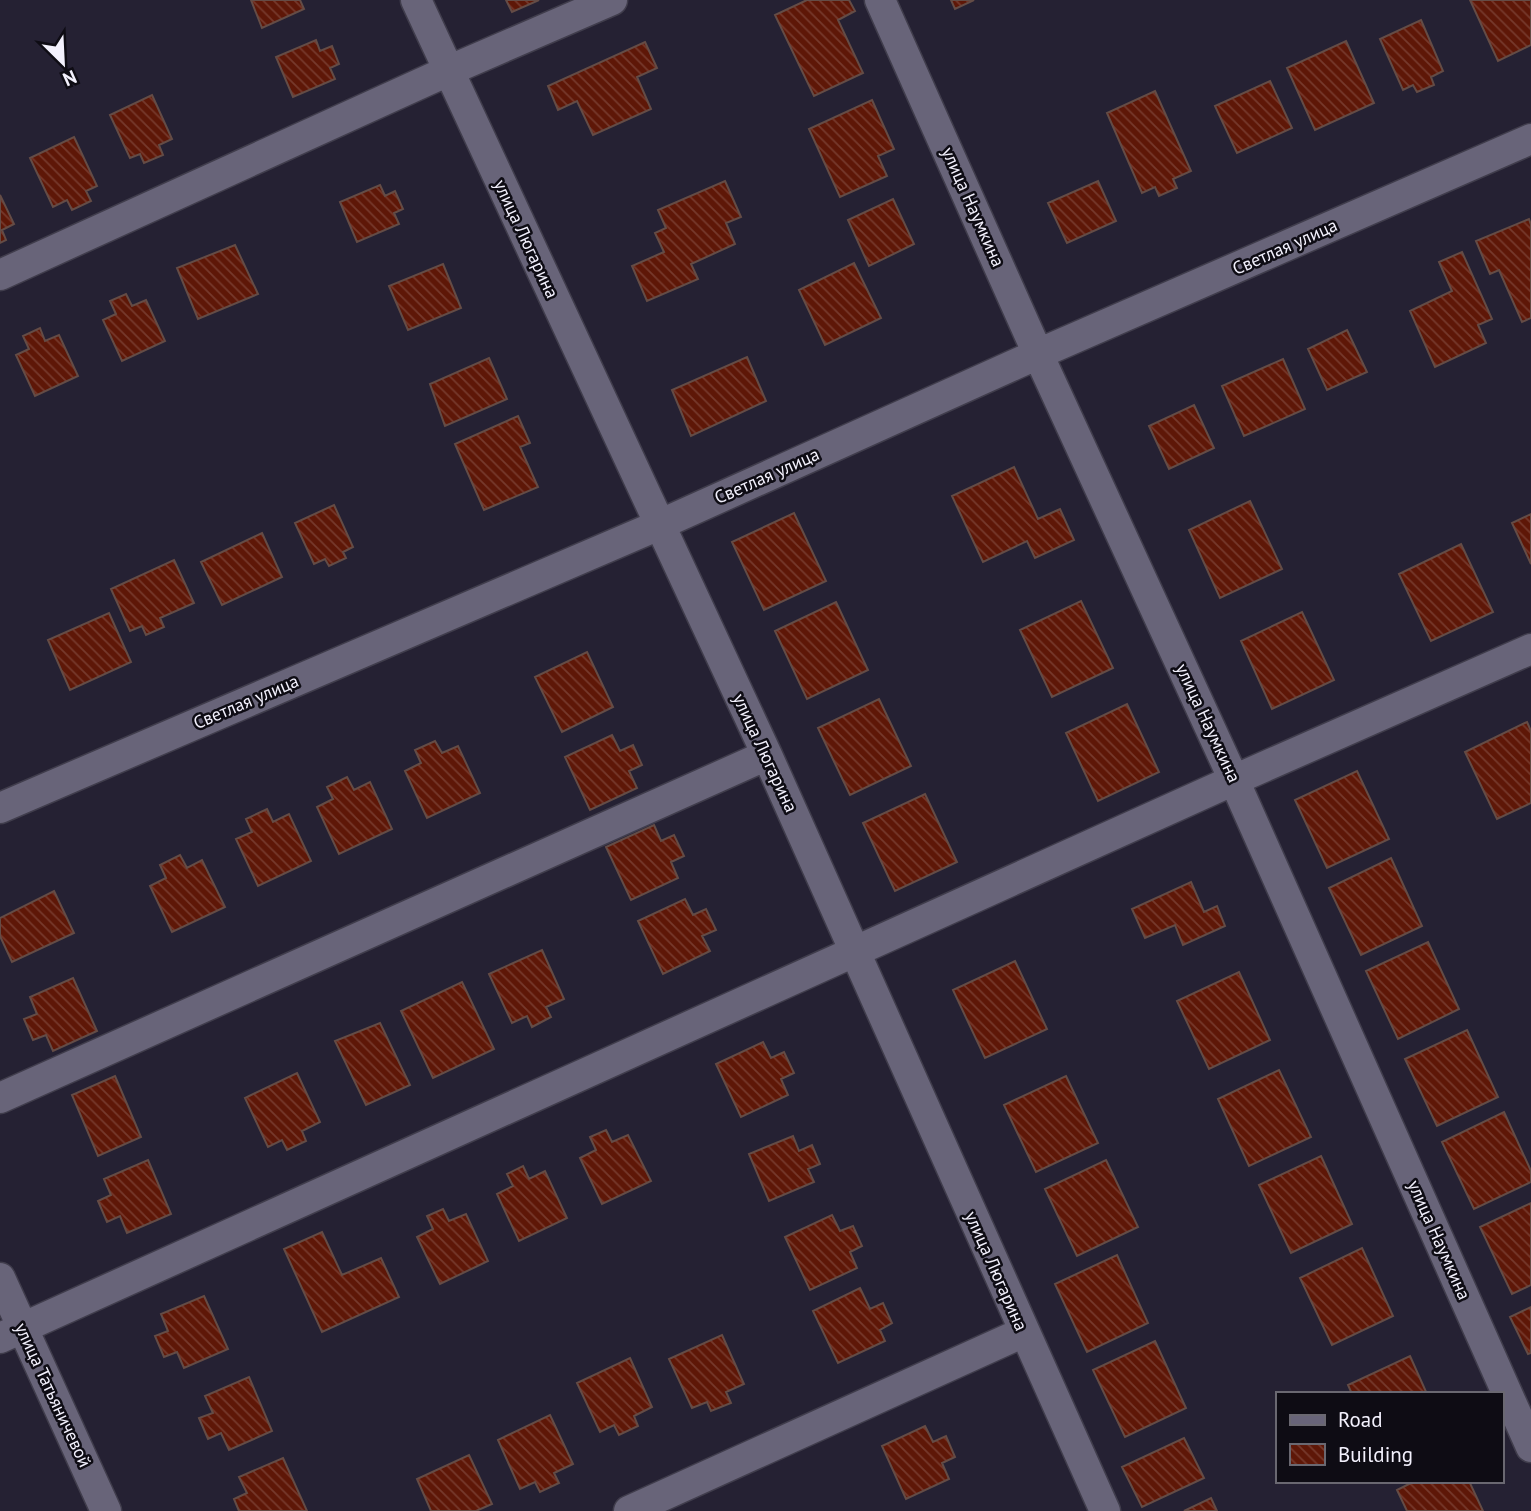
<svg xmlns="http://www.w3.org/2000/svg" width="1531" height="1511" font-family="'PT Sans',sans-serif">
<defs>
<pattern id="building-back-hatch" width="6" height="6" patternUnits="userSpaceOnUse" patternTransform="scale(1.75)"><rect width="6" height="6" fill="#5e1707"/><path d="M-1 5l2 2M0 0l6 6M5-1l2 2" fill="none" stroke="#76392c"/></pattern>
</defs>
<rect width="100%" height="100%" fill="#252133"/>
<path fill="url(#building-back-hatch)" stroke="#644c46" stroke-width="2" d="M251,0H300L304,9L262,28Z
M506,0H539L512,12Z
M807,0H849L855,11L838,20L863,73L814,96L775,15Z
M951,0H974L955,9Z
M1470,0H1531V45L1498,61Z
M1421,20L1443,71L1431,77L1434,85L1417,92L1413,85L1403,90L1380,39Z
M316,40L320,51L332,46L339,64L330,68L335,79L293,97L276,57Z
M1346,41L1374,103L1315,130L1287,68Z
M645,42L657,68L637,77L651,109L593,135L577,101L558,110L548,86Z
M1270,81L1292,128L1237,153L1215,106Z
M1155,91L1191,171L1173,179L1177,188L1159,196L1155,187L1142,193L1107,113Z
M152,95L172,139L159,145L163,155L144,163L140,154L130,158L110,115Z
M872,100L894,149L878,156L887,176L840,197L809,129Z
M74,137L97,186L86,191L91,201L72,210L67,200L53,207L30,158Z
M725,181L741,217L726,223L735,244L691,264L698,279L647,301L632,266L664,252L655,233L666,228L658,210Z
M1098,181L1116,221L1067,243L1048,203Z
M380,185L385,196L395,191L403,209L394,213L399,224L357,242L340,202Z
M0,195L14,224L2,230L6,240L0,243Z
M893,199L914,244L869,266L848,220Z
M1529,219L1531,225V318L1522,322L1499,270L1490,274L1476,241Z
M235,245L258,294L198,319L177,268Z
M1462,252L1492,319L1478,325L1486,343L1435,367L1410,311L1452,291L1439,262Z
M854,263L881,318L825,345L799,290Z
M443,264L461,308L408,330L389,286Z
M126,294L132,306L146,300L165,341L122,361L103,320L116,314L110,301Z
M40,328L45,341L59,335L78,376L35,396L16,355L29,349L23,336Z
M1347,330L1367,372L1327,390L1308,349Z
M747,357L766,401L691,436L672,390Z
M489,358L507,399L445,426L430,384Z
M1283,359L1305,409L1244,436L1222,386Z
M1194,405L1214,448L1169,469L1149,426Z
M518,416L530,443L520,447L538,487L484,510L455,444Z
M1014,467L1038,519L1060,509L1074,540L1035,558L1027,541L983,562L952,496Z
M1250,501L1282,569L1220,598L1189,530Z
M334,505L353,547L343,552L346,558L329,566L325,559L314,564L295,523Z
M794,513L826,581L764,610L732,542Z
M1531,514V564L1512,523Z
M262,533L282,577L222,605L201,562Z
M1461,544L1493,612L1431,641L1399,574Z
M174,560L194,603L160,618L164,627L146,635L142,626L130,631L111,589Z
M1081,601L1113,668L1052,697L1020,630Z
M836,602L868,670L807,699L775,631Z
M1302,612L1334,680L1272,709L1241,641Z
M109,613L131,662L70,690L48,640Z
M587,652L613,707L562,732L535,677Z
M879,699L911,766L850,795L818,728Z
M1127,704L1159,772L1098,801L1066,733Z
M1527,722L1531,731V803L1497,819L1465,752Z
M612,735L620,751L633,745L642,765L629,771L637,788L590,810L565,757Z
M435,741L442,753L458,746L480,793L427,818L405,771L421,763L415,750Z
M1357,771L1389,839L1327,868L1295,800Z
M347,777L354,790L370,782L392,829L339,854L317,807L333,799L327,787Z
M925,794L957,862L895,891L863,823Z
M267,809L273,822L289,814L311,861L258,886L236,839L252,832L246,819Z
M654,825L661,841L674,835L684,856L671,862L678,878L631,900L606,847Z
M180,855L187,868L202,860L225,907L172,932L150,886L166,878L160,865Z
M1391,858L1422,926L1361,955L1329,888Z
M1191,882L1204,912L1217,906L1225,926L1183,945L1175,925L1145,938L1132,909Z
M54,891L74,933L12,962L0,936V918Z
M685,899L693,915L706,909L716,930L702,936L710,951L663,974L638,921Z
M1428,942L1459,1009L1398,1039L1366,971Z
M542,950L564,999L546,1007L551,1017L532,1027L527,1016L512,1023L489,974Z
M1015,961L1047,1029L985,1058L953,990Z
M1239,972L1270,1040L1209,1069L1177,1001Z
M73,978L97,1031L53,1051L46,1035L33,1040L24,1019L37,1014L30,997Z
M462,982L494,1049L433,1078L401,1011Z
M380,1023L410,1085L366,1105L335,1041Z
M1467,1030L1498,1097L1437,1126L1405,1059Z
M763,1042L771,1058L784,1052L794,1073L781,1079L788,1095L741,1117L716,1064Z
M1279,1070L1311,1137L1249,1166L1218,1099Z
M297,1073L320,1122L302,1131L306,1141L287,1150L282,1140L268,1147L245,1098Z
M115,1076L141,1137L98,1156L72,1095Z
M1066,1076L1098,1143L1036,1172L1004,1105Z
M1504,1112L1531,1171V1182L1474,1209L1442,1142Z
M606,1130L612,1142L628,1135L651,1181L602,1204L580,1158L596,1150L590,1137Z
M793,1136L799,1151L812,1145L820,1164L808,1169L814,1182L769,1201L749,1154Z
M1321,1156L1352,1224L1291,1253L1259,1185Z
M148,1160L171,1214L127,1233L120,1216L107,1222L98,1201L111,1195L104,1179Z
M1106,1160L1138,1227L1077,1256L1045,1189Z
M523,1166L529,1179L545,1171L567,1218L519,1241L497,1194L513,1186L507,1174Z
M1531,1203V1285L1512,1294L1480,1227Z
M443,1209L449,1221L466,1214L488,1261L440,1284L417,1237L433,1229L427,1216Z
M832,1215L840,1231L853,1226L862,1246L850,1252L857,1268L810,1290L785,1237Z
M322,1232L342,1275L381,1258L399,1297L322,1332L284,1249Z
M1362,1248L1393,1316L1332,1345L1300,1278Z
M1117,1255L1148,1323L1087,1352L1055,1284Z
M860,1288L870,1309L883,1303L892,1323L880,1330L885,1341L838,1363L813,1311Z
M204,1296L228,1349L184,1368L177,1352L164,1357L155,1336L168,1331L161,1314Z
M1531,1307V1353L1528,1354L1510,1317Z
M722,1335L744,1384L726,1392L731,1403L711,1411L707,1402L692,1408L669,1359Z
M1155,1341L1186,1408L1125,1437L1093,1370Z
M1410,1356L1427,1394H1352L1348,1385Z
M630,1358L652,1407L634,1416L638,1426L619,1435L614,1425L600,1432L577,1383Z
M249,1377L272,1431L229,1450L221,1433L208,1439L199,1418L213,1413L205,1396Z
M550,1415L573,1464L554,1473L559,1483L540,1492L535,1482L520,1489L498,1440Z
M925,1426L933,1442L946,1436L955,1457L942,1463L949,1479L906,1499L882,1446Z
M1184,1438L1204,1478L1142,1507L1122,1467Z
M469,1455L492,1504L476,1511H431L417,1479Z
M283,1458L307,1511H239L234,1499L247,1493L239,1477Z
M1415,1481H1469L1483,1511H1407L1397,1490Z
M1211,1498L1217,1511H1184Z"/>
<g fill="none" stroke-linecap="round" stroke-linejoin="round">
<defs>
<path id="minor" d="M416,0L767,755L1105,1511
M880,0L1038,354L1234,780L1531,1447
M0,275L448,71L612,0
M0,808L659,525L1038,354L1531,139
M0,1098L767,755
M0,1278L106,1511
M0,1338L1234,780L1531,649
M629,1511L1024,1332"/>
</defs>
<use href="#minor" stroke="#403d4c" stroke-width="33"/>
<use href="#minor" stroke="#686479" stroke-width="30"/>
</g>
<g text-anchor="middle" stroke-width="5" stroke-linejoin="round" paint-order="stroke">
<g font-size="18" fill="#f3f1fd" stroke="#0e0c14">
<text transform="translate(973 207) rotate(66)" y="6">улица Наумкина</text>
<text transform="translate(526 239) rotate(65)" y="6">улица Люгарина</text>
<text transform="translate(1285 247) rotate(-24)" y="6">Светлая улица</text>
<text transform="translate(767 476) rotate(-24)" y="6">Светлая улица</text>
<text transform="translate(246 702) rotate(-23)" y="6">Светлая улица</text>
<text transform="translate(1208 723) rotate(65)" y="6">улица Наумкина</text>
<text transform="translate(765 753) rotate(65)" y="6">улица Люгарина</text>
<text transform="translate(1439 1240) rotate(66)" y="6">улица Наумкина</text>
<text transform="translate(996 1271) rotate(66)" y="6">улица Люгарина</text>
<text transform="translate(53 1395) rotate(65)" y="6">улица Татьяничевой</text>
</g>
</g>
<rect x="1276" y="1392" width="228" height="91" fill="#0e0c14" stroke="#6a6871" stroke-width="2"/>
<rect x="1290" y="1415" width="35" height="10" fill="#686479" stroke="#6a6871" stroke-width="2"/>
<text x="1338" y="1427" font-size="21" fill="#f3f1fd">Road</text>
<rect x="1290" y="1444" width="35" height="21" fill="url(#building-back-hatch)" stroke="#6a6871" stroke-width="2"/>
<text x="1338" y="1462" font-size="21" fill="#f3f1fd">Building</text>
<g transform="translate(63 63) rotate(156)" stroke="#0e0c14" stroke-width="5" paint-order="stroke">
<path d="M0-5L12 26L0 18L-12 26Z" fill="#f3f1fd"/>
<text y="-10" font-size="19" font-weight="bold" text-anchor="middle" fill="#f3f1fd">N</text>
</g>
</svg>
